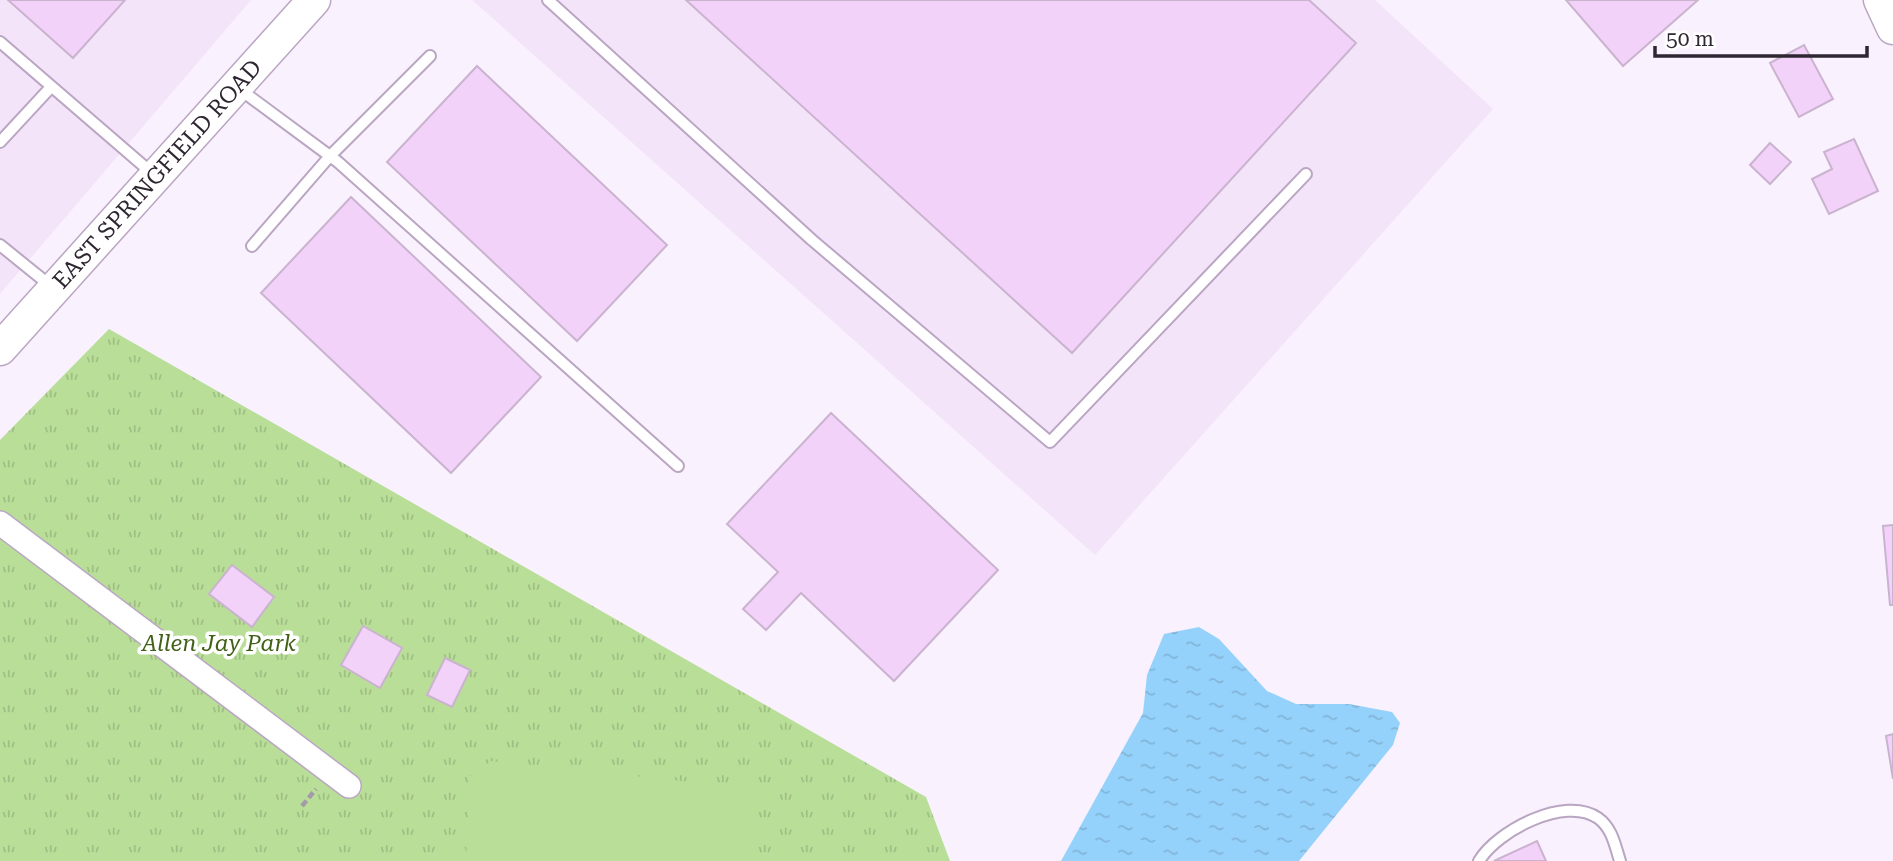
<svg xmlns="http://www.w3.org/2000/svg" width="1893" height="861" font-family="'Roboto Serif',serif">
<defs>
<pattern id="park-tufts" width="24" height="20" patternUnits="userSpaceOnUse" patternTransform="scale(1.75)"><rect width="24" height="20" fill="#b9de98"/><path d="M3 7l-1-3M5 7V3M7 7l1-3M15 17l-1-3M17 17v-4M19 17l1-3" fill="none" stroke="#9fbe83"/></pattern>
<pattern id="water-ripples" width="26" height="14" patternUnits="userSpaceOnUse" patternTransform="scale(1.75)"><rect width="26" height="14" fill="#95d2fb"/><path d="M2 4q2-2 4 0t4 0M15 11q2-2 4 0t4 0" fill="none" stroke="#81b4d8"/></pattern>
</defs>
<rect width="100%" height="100%" fill="#f9f1fd"/>
<path fill="#f3e4fa" d="M0,0H251L0,294Z
M472,0H1375L1493,109L1095,555Z"/>
<path fill="url(#park-tufts)" d="M109,329L926,797L950,861H0V440Z"/>
<path fill="#b9de98" d="M491,761L758,789L746,861H466L469,777Z"/>
<path fill="url(#water-ripples)" d="M1199,627L1219,639L1267,691L1296,704H1349L1392,712L1400,723L1393,745L1299,861H1061L1143,713L1147,675L1164,634Z"/>
<path fill="#f3d2fa" stroke="#cab3cf" stroke-width="2" d="M8,0H125L73,58Z
M686,0H1309L1356,43L1072,353Z
M1566,0H1698L1623,66Z
M1804,45L1833,99L1799,117L1770,63Z
M477,66L667,245L577,341L387,162Z
M1854,139L1878,191L1829,214L1812,179L1832,169L1824,152Z
M1770,143L1791,162L1770,184L1750,165Z
M351,197L541,377L451,473L261,293Z
M831,413L998,570L894,681L801,593L766,630L743,609L778,572L727,524Z
M1893,525V605H1890L1883,526Z
M232,565L274,597L252,627L209,594Z
M363,626L402,648L380,688L341,665Z
M445,658L470,670L452,707L427,695Z
M1893,734V779L1886,736Z
M1537,841L1546,861H1494Z"/>
<g fill="none" stroke-linecap="round" stroke-linejoin="round">
<defs>
<path id="lane" d="M548,0L812,240L1050,442L1306,174
M0,42L153,174
M238,88L338,162L678,466
M0,142L51,87
M0,245L52,287
M252,246L330,156L430,56
M1479,861C1497,831 1565,795 1598,818C1612,828 1615,845 1620,861"/>
<path id="street" d="M0,523L349,786"/>
<path id="secondary" d="M1880,0L1893,28
M0,349L314,0"/>
</defs>
<use href="#lane" stroke="#baa6c3" stroke-width="14"/>
<use href="#street" stroke="#baa6c3" stroke-width="26"/>
<use href="#secondary" stroke="#baa6c3" stroke-width="35"/>
<path stroke="#a39ba7" stroke-width="4.5" stroke-dasharray="7 3.5" stroke-linecap="butt" d="M302,806L316,789"/>
<use href="#lane" stroke="#fff" stroke-width="10"/>
<use href="#street" stroke="#fff" stroke-width="23"/>
<use href="#secondary" stroke="#fff" stroke-width="32"/>
</g>
<g text-anchor="middle" stroke-width="7" stroke-linejoin="round" paint-order="stroke">
<g font-size="23" fill="#2e2631" stroke="#fff">
<text transform="translate(157 174) rotate(-48)" y="8">EAST SPRINGFIELD ROAD</text>
</g>
<g font-size="23" font-style="italic" fill="#406116" stroke="#fff">
<text x="219" y="651">Allen Jay Park</text>
</g>
</g>
<path d="M1655 46v10h212v-10" fill="none" stroke="#2e2631" stroke-width="3.5"/>
<text x="1666" y="46" font-size="21" fill="#2e2631" stroke="#ffffff" stroke-width="5" paint-order="stroke">50 m</text>
</svg>
